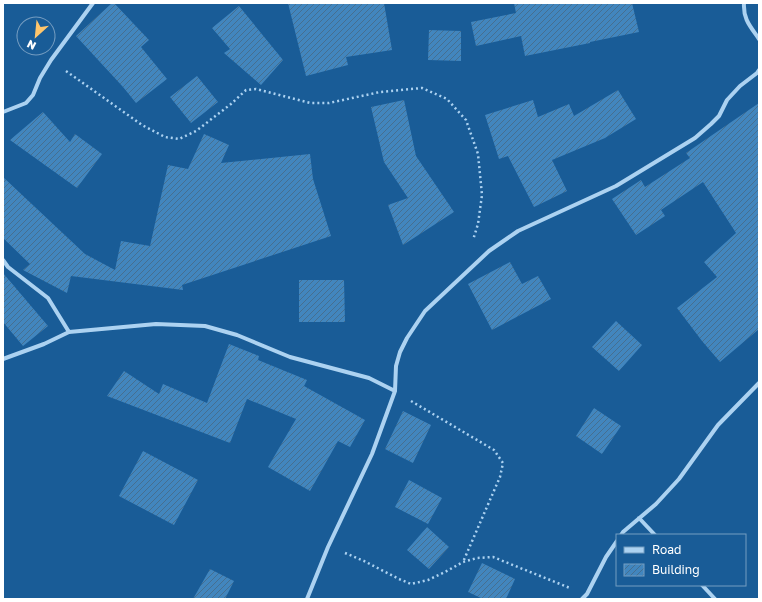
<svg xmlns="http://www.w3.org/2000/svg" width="762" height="602" font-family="'Golos Text',sans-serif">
<defs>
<pattern id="building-hatch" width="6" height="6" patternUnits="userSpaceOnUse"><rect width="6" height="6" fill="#4286be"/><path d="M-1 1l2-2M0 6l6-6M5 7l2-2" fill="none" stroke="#466f90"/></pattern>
</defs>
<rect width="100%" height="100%" fill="#195c97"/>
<path fill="url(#building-hatch)" d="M112,3H114L149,40L141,47L167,79L136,103L123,87L76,36Z
M288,3H384L392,50L346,57L348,65L306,76Z
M514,3H632L639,32L590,42V43L525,56L521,36L476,46L471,22L516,13Z
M239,6L283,60L261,85L224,53L230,49L212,28Z
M429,30L461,31V61L428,60Z
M197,76L218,102L191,123L170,97Z
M618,90L636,119L605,138L552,160L567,191L534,207L508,156L499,159L485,115L533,100L538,117L569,104L574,116Z
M404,100L416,156L454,212L403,245L388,205L408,198L384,162L371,107Z
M759,103V329L720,362L702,341L677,308L717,277L704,262L736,233L703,182L661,210L665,216L636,235L612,199L641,180L645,187L690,158L686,153Z
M43,112L70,142L75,134L102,154L77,188L10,140Z
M204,134L229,145L221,163L310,154L313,179L331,236L182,285L183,290L71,276L67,293L23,270L30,264L3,238V177L85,254L115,270L121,241L150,246L168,165L188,169Z
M510,262L522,284L538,276L551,299L492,330L468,284Z
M3,273L48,326L23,346L3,322Z
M299,280H344L345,322H299Z
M616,321L642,345L619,371L592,347Z
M229,344L259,356L258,360L307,380L304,386L365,420L350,447L338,441L310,491L268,467L296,419L247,399L230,443L107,396L124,371L159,394L163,384L207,403Z
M594,408L621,426L602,454L576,436Z
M403,411L431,425L413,463L385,449Z
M143,451L198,480L174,525L119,496Z
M409,480L442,498L428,524L395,507Z
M427,527L449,547L429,569L407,550Z
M482,563L515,579L506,599H483L468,592Z
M210,569L234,581L225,599H193Z"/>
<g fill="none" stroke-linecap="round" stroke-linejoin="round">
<path stroke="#acd2f1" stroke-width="2.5" stroke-dasharray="2 3" stroke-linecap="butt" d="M66,71L142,125L165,137L179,139L196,131L231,104L246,90L256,89L310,103H329L380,92L422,88L447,99L466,120L478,154L482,195L478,224L473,240
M411,401L494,450L503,463L500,477L463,562
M345,553L364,561L399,579L411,584L428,580L445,572L463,562L477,558L493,557L570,588"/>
<path stroke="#acd2f1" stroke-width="4" d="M744,3C743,19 750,26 759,39
M3,112L26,103L33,95L40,78L51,60L93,3
M3,260L8,267L48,298L69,332
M3,359L44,344L69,332L156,324L205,326L237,335L290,357L369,378L395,391
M639,518L655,535
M621,535L623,532L656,504L679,479L718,425L759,383
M702,585L715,599
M307,599L328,547L372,454L395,391L396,366L400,352L407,338L425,311L489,251L518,231L616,186L695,138L711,124L719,116L727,100L740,86L757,73L759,70
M582,599L587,594L606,557L617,541"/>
</g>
<rect width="762" height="602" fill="none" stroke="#ffffff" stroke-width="8"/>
<rect x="616" y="534" width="130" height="52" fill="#195c97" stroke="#759dc1"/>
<rect x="624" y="547" width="20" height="6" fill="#acd2f1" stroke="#759dc1"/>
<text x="652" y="554" font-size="12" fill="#ffffff">Road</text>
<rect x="624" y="564" width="20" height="12" fill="url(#building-hatch)" stroke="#759dc1"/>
<text x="652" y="574" font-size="12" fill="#ffffff">Building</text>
<g transform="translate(36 36) rotate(207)"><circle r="19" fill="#195c97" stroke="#759dc1"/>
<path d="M0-3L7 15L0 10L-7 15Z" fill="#ffc66c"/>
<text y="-6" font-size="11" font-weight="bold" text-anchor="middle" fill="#ffffff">N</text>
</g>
</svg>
